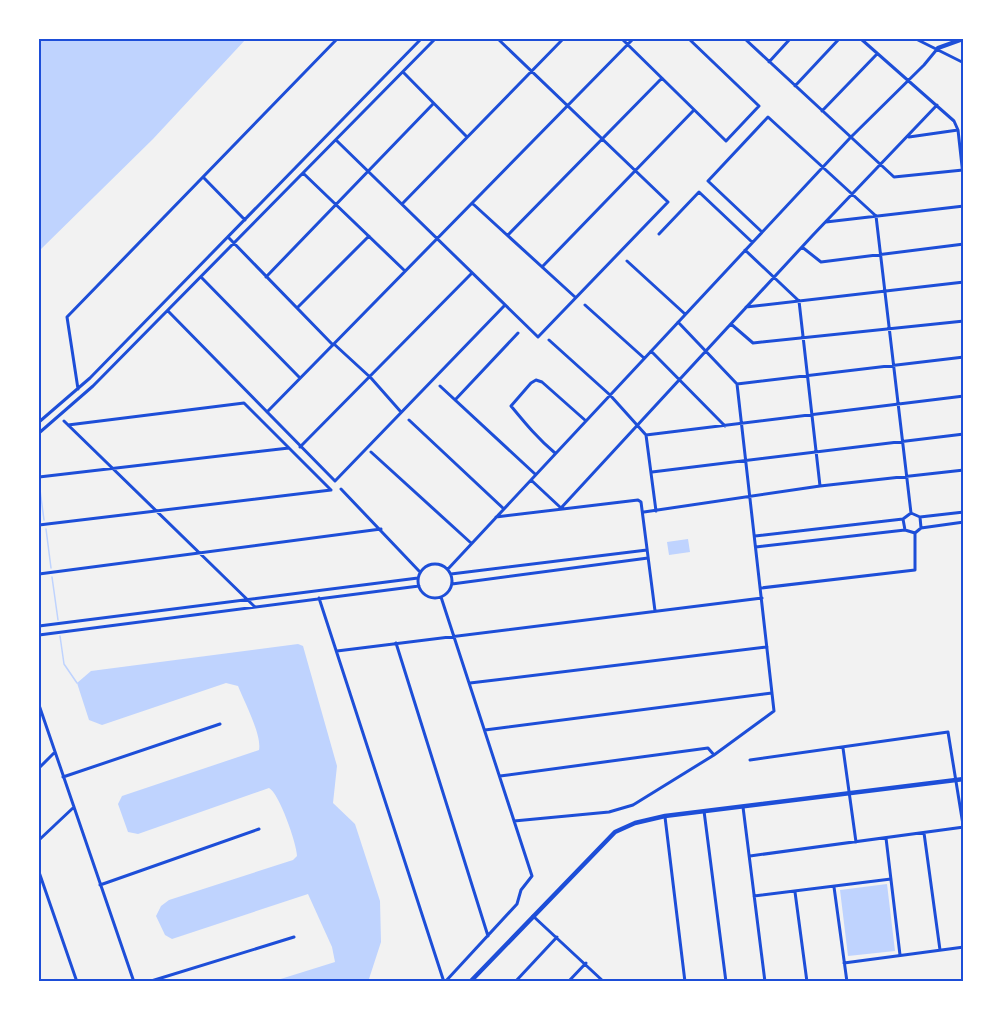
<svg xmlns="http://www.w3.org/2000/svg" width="1003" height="1021" font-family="Jost,sans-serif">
<rect width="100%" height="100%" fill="#f2f2f2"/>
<path fill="#bfd3fe" d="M39,39H246L153,139L39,251Z
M688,539L690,552L669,555L667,542Z
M298,644L303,646L337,766L333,803L355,824L380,901L381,942L368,982H271L335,962L332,947L308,894L172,939L165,935L156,916L161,906L169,900L293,860L297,856C297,844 279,793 269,788L138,834L128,832L118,804L122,796L259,750C262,735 244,701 238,686L226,683L102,725L89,720L77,683L91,671Z
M887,884L895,951L848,956L840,890Z"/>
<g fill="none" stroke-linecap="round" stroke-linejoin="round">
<path stroke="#bfd3fe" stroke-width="1.5" d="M39,482L44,520
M46,529L51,568
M52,577L58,620
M60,636L64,664L77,683"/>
<path stroke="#1d4ed8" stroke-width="3" d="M622,39L726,141L759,106L689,39
M745,39L894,177L963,170
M861,39L954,121L958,130L964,184
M916,39L964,63
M769,62L790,39
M403,72L467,137
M795,86L839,39
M822,111L877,54
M909,137L958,130
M336,140L538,337L668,202L498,39
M303,173L405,271
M204,178L245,220
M472,203L575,297
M402,204L563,39
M826,222L964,206
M762,232L708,181L768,117L876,216L911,513
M659,234L699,192L752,242
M508,235L662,78
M228,237L333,345
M802,247L821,262L964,244
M745,250L799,301L820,486
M627,261L685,314
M542,267L694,110
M201,277L300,378
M266,277L433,104
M585,305L644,358
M746,307L964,282
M297,308L369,236
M168,311L335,481L505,305
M731,324L753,343L964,321
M549,340L610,395L646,435L656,511
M334,344L371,378L401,412
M651,351L725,426
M737,384L964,357
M440,386L535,474
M78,389L67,317L337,39
M455,400L518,333
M267,412L633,39
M409,420L504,509
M64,421L255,607
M39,422L90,378L421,39
M68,425L244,403L331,490
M39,433L93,386L435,39
M646,435L964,396
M300,447L472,273
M371,452L471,543
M555,453C538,439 525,423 511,406L531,383L536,380L542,382L586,421
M652,472L964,434
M39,477L289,448
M531,480L561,508L813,235L937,105
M341,489L420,572
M644,512L820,486L964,470
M496,517L638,500L641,502L655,611
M920,517L964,512
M39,525L331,490
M921,528L964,522
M755,536L903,519
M756,547L905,530L915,533L921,528L920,517L911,513L903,519L905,530
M418 581a17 17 0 1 1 34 0a17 17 0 1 1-34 0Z
M448,569L850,138L924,65L938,48
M39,574L381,529
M451,574L647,550
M452,584L648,558
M761,588L915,570V533
M441,597L532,876L521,890L517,904L445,982
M319,598L444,982
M39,626L418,578
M39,635L419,586
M396,643L488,936
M337,651L762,598
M470,683L767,647
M39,705L134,982
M485,730L772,693
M843,748L856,842
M750,760L948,732L964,831
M39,768L55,752
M500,776L708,748L714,755
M63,777L220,724
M743,807L765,982
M704,811L726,982
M665,817L685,982
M514,821L609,812L633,805L714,755L774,711L737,384L678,322
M924,833L940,950
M886,838L900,955
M39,840L74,807
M750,856L964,827
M39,872L77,982
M100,885L259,829
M834,887L847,982
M795,892L807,982
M754,896L891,879
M533,916L604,982
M844,963L964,947
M148,982L294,937
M515,982L557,937
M568,982L586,963"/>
<path stroke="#1d4ed8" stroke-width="4.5" d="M470,982L615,832L635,823L665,816L964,779"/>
<path stroke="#1d4ed8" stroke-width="4.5" d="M938,48L963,39"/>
</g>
<rect width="1003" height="1021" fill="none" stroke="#ffffff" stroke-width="81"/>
<rect x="40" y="40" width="922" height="940" fill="none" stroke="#1d4ed8" stroke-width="2"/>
</svg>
